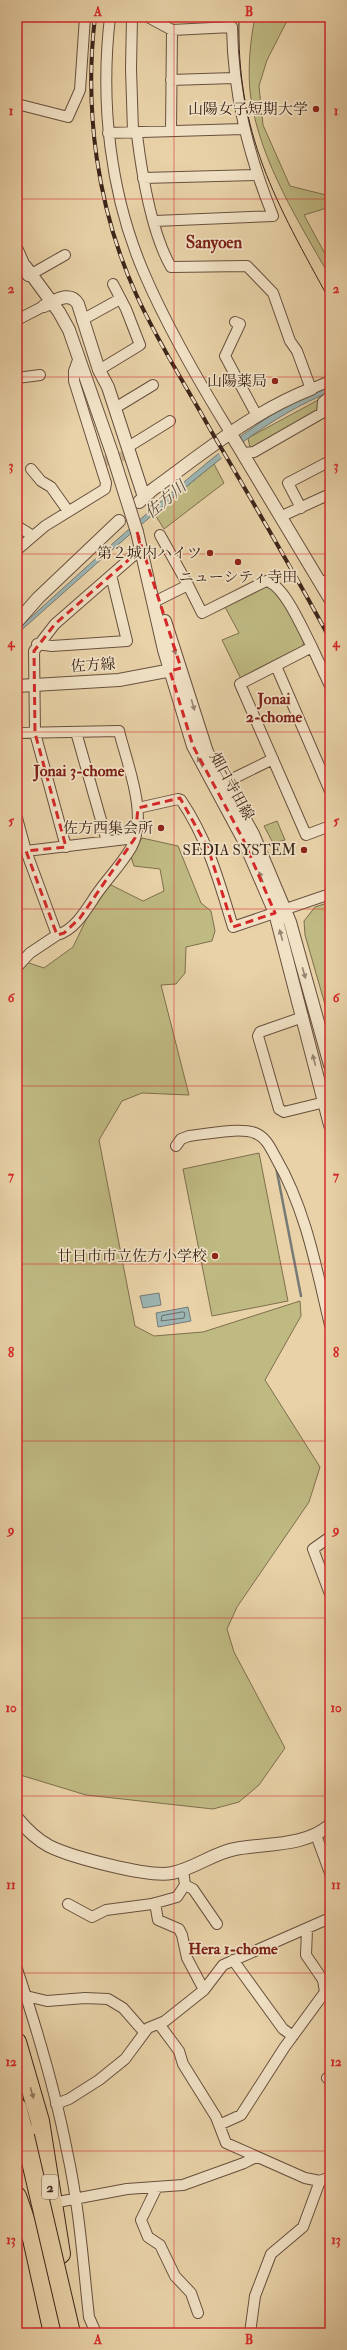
<svg xmlns="http://www.w3.org/2000/svg" width="347" height="2350" font-family="'IM FELL Double Pica','Noto Serif JP',serif">
<rect width="100%" height="100%" fill="#e9d2a8"/>
<filter id="stains"><feTurbulence type="fractalNoise" baseFrequency=".005" numOctaves="4"/><feColorMatrix values="0 0 0 0 .2 0 0 0 0 .09 0 0 0 0 .02 0 0 0 .5 -.17"/></filter>
<radialGradient id="worn" r=".72"><stop offset=".6" stop-color="#630" stop-opacity="0"/><stop offset="1" stop-color="#630" stop-opacity=".3"/></radialGradient>
<path fill="#bfb982" stroke="#7e6f4e" d="M255,17H289L267,60L259,86L263,125L290,186L330,196V207L304,215L330,263V277C299,222 261,163 251,99C247,73 250,42 255,17Z
M318,400L317,412L250,448L248,438Z
M214,464L224,483L164,529L154,513Z
M264,586C284,592 295,623 304,639L303,646L241,679L222,640L239,633L225,607Z
M277,821L285,840L273,843L264,826Z
M142,838L178,846L201,903L211,911L215,931L212,941L186,947L185,973L176,984L161,985L189,1095L142,1093L122,1101L99,1140L135,1326L154,1336L203,1332L300,1301L301,1316L265,1380L320,1467L309,1502L237,1607L227,1629L234,1652L285,1748L259,1785L239,1802L213,1809L86,1795L17,1774V975L26,962L44,968L73,947L86,920L109,884L143,901L164,891L160,869L134,866L131,857Z
M330,902V1007L326,1008L305,935L304,921L315,907Z
M259,1153L288,1301L212,1316L183,1169Z"/>
<path fill="#9cb5b3" stroke="#767b76" d="M330,386V392C272,415 222,457 175,496C121,541 69,588 17,634V630C74,578 131,526 190,477C232,442 278,404 330,386Z
M159,1293L161,1305L143,1308L140,1296Z
M188,1307L191,1321L158,1327L156,1313Z"/>
<path fill="#e9d2a8" d="M230,443L234,451L222,459L218,452Z"/>
<g fill="none" stroke-linecap="round" stroke-linejoin="round">
<path stroke="#6c6d66" stroke-width="1" d="M183,1312L185,1313L184,1318L161,1321L162,1316Z"/>
<path stroke="#767b76" stroke-width="2.5" d="M276,1167L301,1296"/>
<path stroke="#c7af8c" stroke-width="10" stroke-dasharray="10 5" stroke-linecap="butt" d="M103,462L127,455
M17,2162L29,2149"/>
<defs>
<path id="minor" d="M110,17C100,103 110,194 144,273C168,329 199,382 231,434
M132,17L131,69L133,131L137,135C142,175 151,232 171,267L247,266L273,293L290,341L297,351L311,389
M148,17L172,30L232,27C233,94 248,154 273,216L155,221
M171,80L234,78
M17,104L68,117L80,90L85,17
M171,130L172,30
M108,133L243,129
M143,178L256,175
M28,276L65,255
M17,320L44,306
M82,320L120,299
M235,322L240,324L225,356L257,416
M99,370L140,345L126,309L113,284
M17,378L40,375
M311,389L330,381
M115,408L153,385
M128,447L170,421
M244,453L254,452L322,413L323,402L330,396
M31,469L41,481L51,487L68,511
M301,508L288,483L330,461
M282,516L330,494
M17,526L33,536
M160,535L188,585
M17,550L45,526L105,489L106,483L74,381V371L78,360
M320,583L330,579
M158,600L188,585L202,613L266,581C284,584 303,630 312,647
M37,644L52,646L127,641L111,575
M276,666L330,791
M330,686L312,647L240,684L306,835L330,826
M76,732L107,841
M17,733L119,731C127,764 149,816 131,848C121,865 107,879 96,895C86,910 75,930 57,935
M224,783L273,759
M138,808L178,799L181,800C208,840 219,881 233,927L330,894
M17,818L26,851L135,838
M66,847L35,733L34,651L55,624L141,549
M17,849L26,851L57,935L30,953L17,967
M303,1017L260,1032L258,1036L279,1109L284,1112L325,1102
M176,1146L181,1139L189,1136C206,1134 240,1127 255,1133C266,1137 271,1149 276,1158C306,1210 316,1267 330,1325
M330,1537L313,1549L330,1594
M316,1835L330,1873
M185,1885L193,1889L217,1924
M155,1903L158,1920L179,1929L182,1935L187,1958L204,1990
M68,1904L92,1917L106,1910L152,1904L177,1897L185,1885L183,1870
M233,1960L283,2029L293,2036
M17,1969C37,2029 55,2089 67,2151C79,2205 83,2262 89,2317L96,2333
M26,1996L47,2001L85,1998L108,1999L123,2008L144,2032
M159,2024L179,2051L183,2064L216,2117L226,2143L305,2178L320,2181L330,2177
M327,2078L330,2080
M56,2104L69,2099L99,2080L125,2059L148,2028L165,2021L204,1990L223,1965L330,1918
M219,2125L241,2115L284,2048L325,1992L323,1980L306,1955L307,1929
M157,2187L141,2220L148,2237L160,2245L175,2276L191,2293L198,2313
M58,2202L127,2189L183,2185L244,2163L256,2157
M250,2333L255,2296L271,2254L303,2227L320,2181"/>
<path id="tertiary" d="M17,250L27,273
M25,266L59,312L69,330L112,453
M44,306C55,301 70,290 78,304L99,370L108,387L144,497
M231,434L330,599
M139,502L152,490C202,454 252,412 311,389
M137,532L164,650L193,746L243,839L275,913L330,1125
M165,621L207,752L253,834L290,922L330,1065
M17,622L38,598L119,521
M17,686L119,680L177,669
M17,1818C26,1829 36,1839 49,1846C71,1857 150,1878 172,1873C194,1869 213,1853 235,1849C266,1843 304,1847 330,1825"/>
<path id="motorway" d="M17,2042L40,2121L61,2254
M17,2107L25,2136
M17,2196L32,2239L52,2329"/>
</defs>
<use href="#minor" stroke="#68503e" stroke-width="12"/>
<use href="#tertiary" stroke="#68503e" stroke-width="14"/>
<use href="#motorway" stroke="#3d251a" stroke-width="20"/>
<use href="#minor" stroke="#f1e2c6" stroke-width="10"/>
<use href="#tertiary" stroke="#f1e2c6" stroke-width="12"/>
<use href="#motorway" stroke="#e9d2a8" stroke-width="18"/>
<path stroke="#3d251a" stroke-width="1" d="M239,17C236,135 276,202 330,301"/>
<defs>
<path id="rail" d="M95,17C84,110 97,208 136,294C157,341 185,384 210,429C251,499 292,568 330,639"/>
</defs>
<use href="#rail" stroke="#3d251a" stroke-width="4"/>
<use href="#rail" stroke="#f1e2c6" stroke-width="2.5" stroke-dasharray="8" stroke-linecap="butt"/>
<defs>
<path id="tertiary-bridge" d="M112,453L137,532"/>
<path id="motorway-bridge" d="M25,2136L71,2333"/>
</defs>
<use href="#tertiary-bridge" stroke="#68503e" stroke-width="14" stroke-linecap="butt"/>
<use href="#motorway-bridge" stroke="#3d251a" stroke-width="20" stroke-linecap="butt"/>
<use href="#tertiary-bridge" stroke="#f1e2c6" stroke-width="12"/>
<use href="#motorway-bridge" stroke="#e9d2a8" stroke-width="18"/>
</g>
<defs><path id="oneway-solid" d="M-6-.8H1V-3.2L6.5 0L1 3.2V.8H-6Z"/></defs>
<g fill="#978470">
<use href="#oneway-solid" transform="translate(174 649) rotate(71)"/>
<use href="#oneway-solid" transform="translate(193 705) rotate(74)"/>
<use href="#oneway-solid" transform="translate(200 762) rotate(-116)"/>
<use href="#oneway-solid" transform="translate(261 877) rotate(-112)"/>
<use href="#oneway-solid" transform="translate(281 935) rotate(-105)"/>
<use href="#oneway-solid" transform="translate(304 973) rotate(74)"/>
<use href="#oneway-solid" transform="translate(314 1060) rotate(-105)"/>
</g>
<use fill="#937c61" href="#oneway-solid" transform="translate(32 2093) rotate(74)"/>
<path fill="none" stroke="#d62828" stroke-width="3" stroke-dasharray="8 5" stroke-linejoin="round" d="M137,532L181,668L170,671L193,746L243,839L275,913L233,927L208,848L180,798L138,808L135,838L80,918L64,933L57,935L26,851L66,847L35,733L34,651L55,624L141,549Z"/>
<path fill="none" stroke="#d62828" stroke-width="1" stroke-opacity="0.55" d="M174,17V2333M17,199H330M17,377H330M17,554H330M17,732H330M17,909H330M17,1086H330M17,1264H330M17,1441H330M17,1618H330M17,1796H330M17,1973H330M17,2151H330"/>
<g fill="#8f2418" stroke="#f1e2c6" stroke-width="1.5">
<circle cx="316" cy="109" r="4"/>
<circle cx="275" cy="381" r="4"/>
<circle cx="210" cy="553" r="4"/>
<circle cx="238" cy="562" r="4"/>
<circle cx="161" cy="828" r="4"/>
<circle cx="304" cy="850" r="4"/>
<circle cx="215" cy="1256" r="4"/>
</g>
<g text-anchor="middle" stroke-width="3.5" stroke-linejoin="round" paint-order="stroke">
<rect fill="#f1e2c6" stroke="#735e4e" stroke-width="1" x="42" y="2175" width="16" height="24" rx="3"/>
<g font-size="14" font-weight="bold" fill="#3d251a">
<text x="50" y="2192">2</text>
</g>
<g font-size="15" fill="#3d251a" stroke="#f1e2c6" text-anchor="end">
<text x="308" y="114">山陽女子短期大学</text>
<text x="267" y="386">山陽薬局</text>
<text x="202" y="558">第２城内ハイツ</text>
<text x="238" y="582" text-anchor="middle">ニューシティ寺田</text>
<text x="153" y="833">佐方西集会所</text>
<text x="296" y="855">SEDIA SYSTEM</text>
<text x="207" y="1261">廿日市市立佐方小学校</text>
</g>
<g font-size="15" fill="#3d251a" stroke="#f1e2c6">
<text transform="translate(93 665) rotate(-4)" y="5">佐方線</text>
<text transform="translate(232 786) rotate(61)" y="5">畑口寺田線</text>
</g>
<g font-size="16" font-style="italic" fill="#554940" stroke="#f1e2c6">
<text transform="translate(165 499) rotate(-40)" y="6">佐方川</text>
</g>
<g font-size="16" font-weight="bold" fill="#7a1f14" stroke="#f1e2c6">
<text x="274" y="704">Jonai<tspan x="274" dy="18">2-chome</tspan></text>
<text x="79" y="776">Jonai 3-chome</text>
<text x="233" y="1954">Hera 1-chome</text>
</g>
<g font-size="17" font-weight="bold" fill="#7a1f14" stroke="#f1e2c6">
<text x="214" y="248">Sanyoen</text>
</g>
</g>
<rect width="347" height="2350" fill="none" stroke="#e9d2a8" stroke-width="44"/>
<rect x="22" y="22" width="303" height="2306" fill="none" stroke="#d62828" stroke-width="1.5"/>
<g font-size="13" text-anchor="middle" font-weight="bold" fill="#d62828">
<text x="98" y="16">A</text>
<text x="249" y="16">B</text>
<text x="11" y="115">1</text>
<text x="336" y="115">1</text>
<text x="11" y="293">2</text>
<text x="336" y="293">2</text>
<text x="11" y="470">3</text>
<text x="336" y="470">3</text>
<text x="11" y="647">4</text>
<text x="336" y="647">4</text>
<text x="11" y="825">5</text>
<text x="336" y="825">5</text>
<text x="11" y="1002">6</text>
<text x="336" y="1002">6</text>
<text x="11" y="1180">7</text>
<text x="336" y="1180">7</text>
<text x="11" y="1357">8</text>
<text x="336" y="1357">8</text>
<text x="11" y="1534">9</text>
<text x="336" y="1534">9</text>
<text x="11" y="1712">10</text>
<text x="336" y="1712">10</text>
<text x="11" y="1889">11</text>
<text x="336" y="1889">11</text>
<text x="11" y="2066">12</text>
<text x="336" y="2066">12</text>
<text x="11" y="2244">13</text>
<text x="336" y="2244">13</text>
<text x="98" y="2344">A</text>
<text x="249" y="2344">B</text>
</g>
<rect width="100%" height="100%" filter="url(#stains)"/>
<rect width="100%" height="100%" fill="url(#worn)"/>
</svg>
